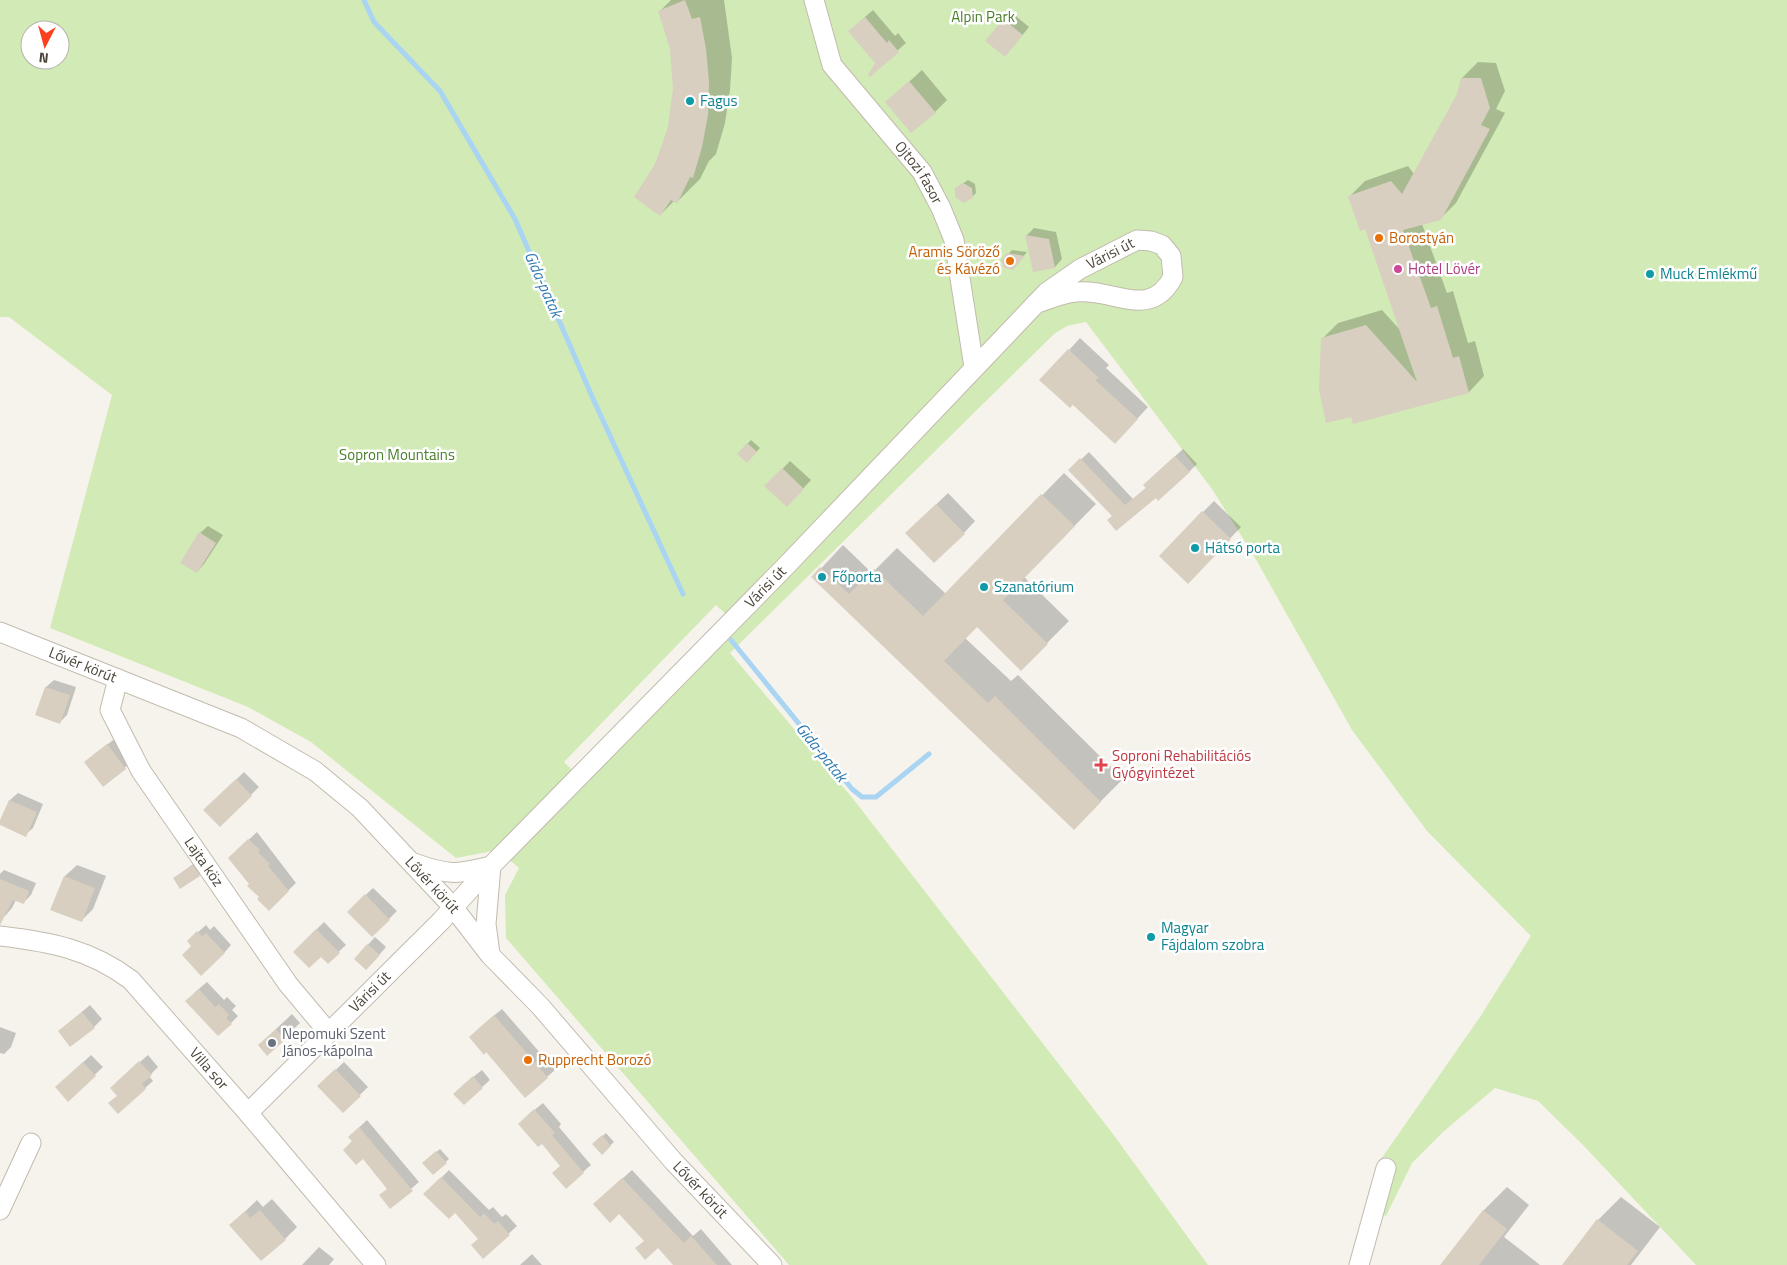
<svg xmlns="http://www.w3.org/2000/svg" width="1787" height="1265" font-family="'Titillium Web',sans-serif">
<rect width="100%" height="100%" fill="#f6f3ec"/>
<path fill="#d2eab5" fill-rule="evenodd" d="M0,0H1787V1265H1696L1582,1144L1538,1101L1495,1088L1443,1132L1412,1163L1386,1216L1370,1211L1379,1162L1480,1017L1531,936L1427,831L1352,730L1254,556L1212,489L1086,322L1067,326L1054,334L730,653L854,800L1113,1134L1208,1265H789L506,938L505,895L519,868L498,850L456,858L311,742L248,707L50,628L112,395L9,317H0ZM30,30H60V60H30ZM716,605L729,617L576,774L564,762Z"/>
<path fill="#0003" d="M671,0H724L732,58L730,90L725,123L716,154L709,161L700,179L677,202L674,201L660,215L656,164L669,127L674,88L671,48L659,12Z
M873,10L895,36L898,33L906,43L870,75L877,63L849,31Z
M1011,12L1029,27L1012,48L1004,20Z
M1478,62L1496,63L1505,91L1496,109L1505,113L1456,203L1440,219L1422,224L1447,293L1453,291L1468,343L1475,341L1484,376L1469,392L1354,423L1322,339L1338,323L1382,310L1401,331L1366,228L1349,197L1365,181L1408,166L1414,174L1458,95L1462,78Z
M922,70L947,100L935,112L887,102Z
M968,180L975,184L976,193L972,197L956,188Z
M1034,228L1056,232L1062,259L1055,267L1034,271L1027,235Z
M1012,250L1027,252L1016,265L1002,260Z
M1080,338L1109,365L1106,368L1148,407L1127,430L1069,350Z
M751,440L760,448L747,462L738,454Z
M1183,449L1197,464L1189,472L1156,497L1113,516L1070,470L1089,452L1133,499L1147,487L1152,477Z
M790,461L811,480L787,506L766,486Z
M1064,473L1096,504L1024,577L1069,621L1021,669L977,626L965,638L1011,681L1018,675L1123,779L1074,828L813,577L843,545L872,573L897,548L946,594Z
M948,493L975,521L964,533L919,521Z
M1214,501L1241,527L1199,571L1203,512Z
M208,526L223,535L204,564L197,572L200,533Z
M54,680L76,687L67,715L60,722L37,715L46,687Z
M116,738L133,761L103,785L93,755Z
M244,772L259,787L220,825L205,810Z
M18,793L43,804L33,828L25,835L0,824L10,800Z
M257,832L296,883L269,909L251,884L229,858Z
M200,859L207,868L199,875L174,878Z
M77,865L106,876L93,909L81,921L52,909L65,876Z
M4,870L36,883L31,895L23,903L16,900L12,908L5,916L0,914V874Z
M373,888L397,911L372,936L348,912Z
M324,922L346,945L328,962L321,955L294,952Z
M206,925L210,930L214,926L231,945L224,953L193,946L196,934Z
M375,937L386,947L374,961L355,959Z
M207,982L224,1000L227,997L236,1006L232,1010L238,1016L231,1023L194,993Z
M90,1005L102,1019L94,1027L59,1031Z
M502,1009L555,1070L547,1077L486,1051L478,1029Z
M292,1014L300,1023L267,1054L259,1045Z
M0,1027L16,1033L11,1047L4,1054L0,1053Z
M91,1055L103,1067L68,1100L64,1080Z
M148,1055L158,1067L149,1076L153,1081L118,1112L119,1080Z
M344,1062L368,1087L343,1111L319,1086Z
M482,1070L490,1080L464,1103L462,1086Z
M543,1103L561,1124L559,1127L591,1165L566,1187L561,1166L527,1116Z
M367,1120L419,1182L390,1207L388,1188L349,1137Z
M606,1133L614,1142L602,1153L594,1144Z
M440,1149L449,1159L433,1173L424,1163Z
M449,1170L489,1210L493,1207L502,1217L506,1214L517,1226L483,1257L479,1239L455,1211L425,1194Z
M632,1170L693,1236L701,1229L732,1265H675L658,1247L645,1240L603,1196Z
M1507,1187L1529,1205L1504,1237L1540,1265H1441L1484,1210Z
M1621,1197L1660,1227L1631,1265H1563L1598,1220Z
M272,1199L297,1227L285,1239L231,1225L257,1200L263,1207Z
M319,1247L334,1259L329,1265H302Z
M532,1254L542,1265H520Z"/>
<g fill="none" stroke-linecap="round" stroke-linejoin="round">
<path stroke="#a9d4f2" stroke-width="5" d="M364,0L374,22L440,91L515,219L594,401L683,594
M731,640L852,789L862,797H876L929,754"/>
</g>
<path fill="#d8cfc1" d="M685,0L692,19L700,17L706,49L709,82L708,115L702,147L693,178L690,177L677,204L671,200L660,216L634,197L655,164L668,127L673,88L670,49L658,11Z
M865,17L887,43L889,40L899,52L870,77L868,75L875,63L848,31Z
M1003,19L1023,35L1005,57L985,41Z
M1461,78H1481L1490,108L1481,125L1490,129L1441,220L1403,230L1431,308L1437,306L1453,358L1459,356L1469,393L1353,424L1351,417L1326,423L1319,390L1321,338L1366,325L1417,382L1365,229L1360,231L1348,196L1391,181L1402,194L1457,94Z
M909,81L936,113L911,133L885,102Z
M963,183L972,188L973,198L964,203L955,197V188Z
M1025,235L1049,239L1055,268L1033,272Z
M1007,253L1025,256L1013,270L1004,268L1001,260Z
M1068,349L1099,378L1095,380L1138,419L1115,444L1073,405L1070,408L1039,380Z
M747,443L757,452L747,463L737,454Z
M1175,456L1190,472L1158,501L1156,498L1116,531L1107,520L1112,516L1068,470L1080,458L1125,505L1146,488L1143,485Z
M782,468L804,489L787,507L764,486Z
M1041,494L1075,526L1003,600L1048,644L1021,671L977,627L944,661L988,703L995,696L1101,802L1074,830L811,577L820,567L849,594L874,569L923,616Z
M936,504L965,534L934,563L905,533Z
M1202,511L1231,539L1188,584L1159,556Z
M199,532L216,543L197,573L180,563Z
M45,687L70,695L60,724L35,715Z
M107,744L126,769L103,787L84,762Z
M236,779L252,796L220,827L203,810Z
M9,800L37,812L26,837L0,825V820Z
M248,839L260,850L258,852L270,864L268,866L289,891L269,911L257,899L259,897L247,886L249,884L228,858Z
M193,865L200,876L180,889L173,878Z
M64,876L95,888L82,922L50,910Z
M0,879L29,891L24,904L13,900L0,925Z
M365,894L390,920L372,937L347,912Z
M316,929L340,953L328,964L321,957L309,968L293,952Z
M197,931L202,936L206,933L225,953L201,976L182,955L191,946L187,941Z
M367,944L380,955L366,970L354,959Z
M199,989L215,1007L219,1004L229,1015L226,1018L232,1024L218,1036L185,1001Z
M82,1012L95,1028L70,1047L58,1031Z
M494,1015L548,1078L525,1098L486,1052L484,1055L469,1037Z
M276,1029L285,1040L267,1056L258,1045Z
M139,1061L152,1075L142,1084L146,1089L118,1114L108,1103L117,1096L110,1088Z
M83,1062L96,1076L68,1102L55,1087Z
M335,1069L361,1096L343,1113L317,1086Z
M473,1076L483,1088L464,1105L453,1094Z
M534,1109L555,1133L552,1135L584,1173L566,1189L552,1173L560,1166L542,1144L538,1147L518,1124Z
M359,1127L413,1191L390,1209L379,1195L387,1189L363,1159L356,1165L343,1150L352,1141L348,1137Z
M602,1135L611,1146L602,1155L592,1144Z
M436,1151L447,1163L433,1175L422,1163Z
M441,1177L480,1217L484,1213L494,1224L498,1221L510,1235L483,1259L471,1245L478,1239L455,1213L449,1219L423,1194Z
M622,1178L684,1243L691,1236L717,1265H673L658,1248L645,1260L635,1248L644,1241L619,1214L610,1223L593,1204Z
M260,1210L286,1240L261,1261L229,1225L245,1211L250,1218Z
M1483,1210L1507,1229L1479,1265H1440Z
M1597,1219L1638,1251L1627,1265H1562Z"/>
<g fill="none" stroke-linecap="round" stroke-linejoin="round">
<defs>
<g id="minor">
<path id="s1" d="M814,0L832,65L922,172L941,208L954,240L974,367"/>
<path id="s2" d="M0,632L241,728L315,771L360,808L453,907L490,955L540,1006L674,1162L772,1265"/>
<path id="s3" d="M118,679L110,710L141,771L288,984L329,1033"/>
<path d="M414,863C447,875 457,875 491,866"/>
<path id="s4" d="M0,936C50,942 90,949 131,980L248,1113L376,1265"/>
<path d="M490,954L486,924L491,866"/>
<path id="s5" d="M248,1113L441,921L491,866L784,568L1047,292L1080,269L1137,240L1151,241L1162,245L1171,256L1173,277C1150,321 1114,288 1076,292C1062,293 1049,299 1035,304"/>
<path d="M0,1210L31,1143"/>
<path d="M1359,1265L1386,1168"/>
</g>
</defs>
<use href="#minor" stroke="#c2bbae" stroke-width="21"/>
<use href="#minor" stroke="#fff" stroke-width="19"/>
</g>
<g fill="#0f9aa8" stroke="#fff" stroke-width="2">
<circle cx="690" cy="101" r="5"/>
<circle cx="1650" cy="274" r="5"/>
<circle cx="1195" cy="548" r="5"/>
<circle cx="822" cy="577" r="5"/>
<circle cx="984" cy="587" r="5"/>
<circle cx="1151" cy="937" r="5"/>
</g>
<g fill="#e8710a" stroke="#fff" stroke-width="2">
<circle cx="1379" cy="238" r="5"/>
<circle cx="1010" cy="261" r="5"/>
<circle cx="528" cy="1060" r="5"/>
</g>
<circle fill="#d1479c" stroke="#fff" stroke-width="2" cx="1398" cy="269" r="5"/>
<path fill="#e0444e" stroke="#fff" stroke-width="2" d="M1098.5 757.5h5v5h5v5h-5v5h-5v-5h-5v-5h5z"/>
<circle fill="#6b7280" stroke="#fff" stroke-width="2" cx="272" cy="1043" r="5"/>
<g text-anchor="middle" stroke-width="5" stroke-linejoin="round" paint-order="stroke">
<g font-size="15" fill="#4a7f2a" stroke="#fff">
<text x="983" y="22">Alpin Park</text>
<text x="397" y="460">Sopron Mountains</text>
</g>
<g font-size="15" fill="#0d838f" stroke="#fff" text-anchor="start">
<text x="700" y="106">Fagus</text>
<text x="1660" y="279">Muck Emlékmű</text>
<text x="1205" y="553">Hátsó porta</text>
<text x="832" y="582">Főporta</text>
<text x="994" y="592">Szanatórium</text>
<text x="1161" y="933">Magyar<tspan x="1161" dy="17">Fájdalom szobra</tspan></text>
</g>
<g font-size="15" fill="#4b4439" stroke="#fff">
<text dy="5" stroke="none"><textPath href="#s1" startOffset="206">Ojtozi fasor</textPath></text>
<text dy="5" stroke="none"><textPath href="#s5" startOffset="1220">Várisi út</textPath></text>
<text dy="5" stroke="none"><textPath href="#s5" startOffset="738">Várisi út</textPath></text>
<text dy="5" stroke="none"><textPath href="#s2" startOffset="89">Lővér körút</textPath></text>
<text dy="5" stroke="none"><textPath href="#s3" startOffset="211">Lajta köz</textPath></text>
<text dy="5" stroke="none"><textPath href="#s2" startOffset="509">Lővér körút</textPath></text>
<text dy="5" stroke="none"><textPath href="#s5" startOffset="172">Várisi út</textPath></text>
<text dy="5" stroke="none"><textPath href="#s4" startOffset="258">Villa sor</textPath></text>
<text dy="5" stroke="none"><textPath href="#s2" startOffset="915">Lővér körút</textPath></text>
</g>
<g font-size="15" fill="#c56008" stroke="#fff" text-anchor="start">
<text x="1389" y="243">Borostyán</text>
<text x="1000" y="257" text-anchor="end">Aramis Söröző<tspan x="1000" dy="17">és Kávézó</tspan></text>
<text x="538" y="1065">Rupprecht Borozó</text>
</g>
<g font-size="15" fill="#b23c85" stroke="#fff" text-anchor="start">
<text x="1408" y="274">Hotel Lövér</text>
</g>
<g font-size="15" fill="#be3a42" stroke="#fff" text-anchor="start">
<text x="1112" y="761">Soproni Rehabilitációs<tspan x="1112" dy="17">Gyógyintézet</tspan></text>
</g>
<g font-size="15" fill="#5b616d" stroke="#fff" text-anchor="start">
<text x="282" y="1039">Nepomuki Szent<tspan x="282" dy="17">János-kápolna</tspan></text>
</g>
<g font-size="16" font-style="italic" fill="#2e7ab2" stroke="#fff">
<text transform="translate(544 284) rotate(66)" y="6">Gida-patak</text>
<text transform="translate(822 752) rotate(51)" y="6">Gida-patak</text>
</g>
</g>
<g transform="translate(45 45) rotate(186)"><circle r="24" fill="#ffffff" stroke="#b7b4b0"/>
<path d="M0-4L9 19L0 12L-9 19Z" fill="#fc3f1d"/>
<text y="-8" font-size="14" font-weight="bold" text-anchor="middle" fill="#4b4439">N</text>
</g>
</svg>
